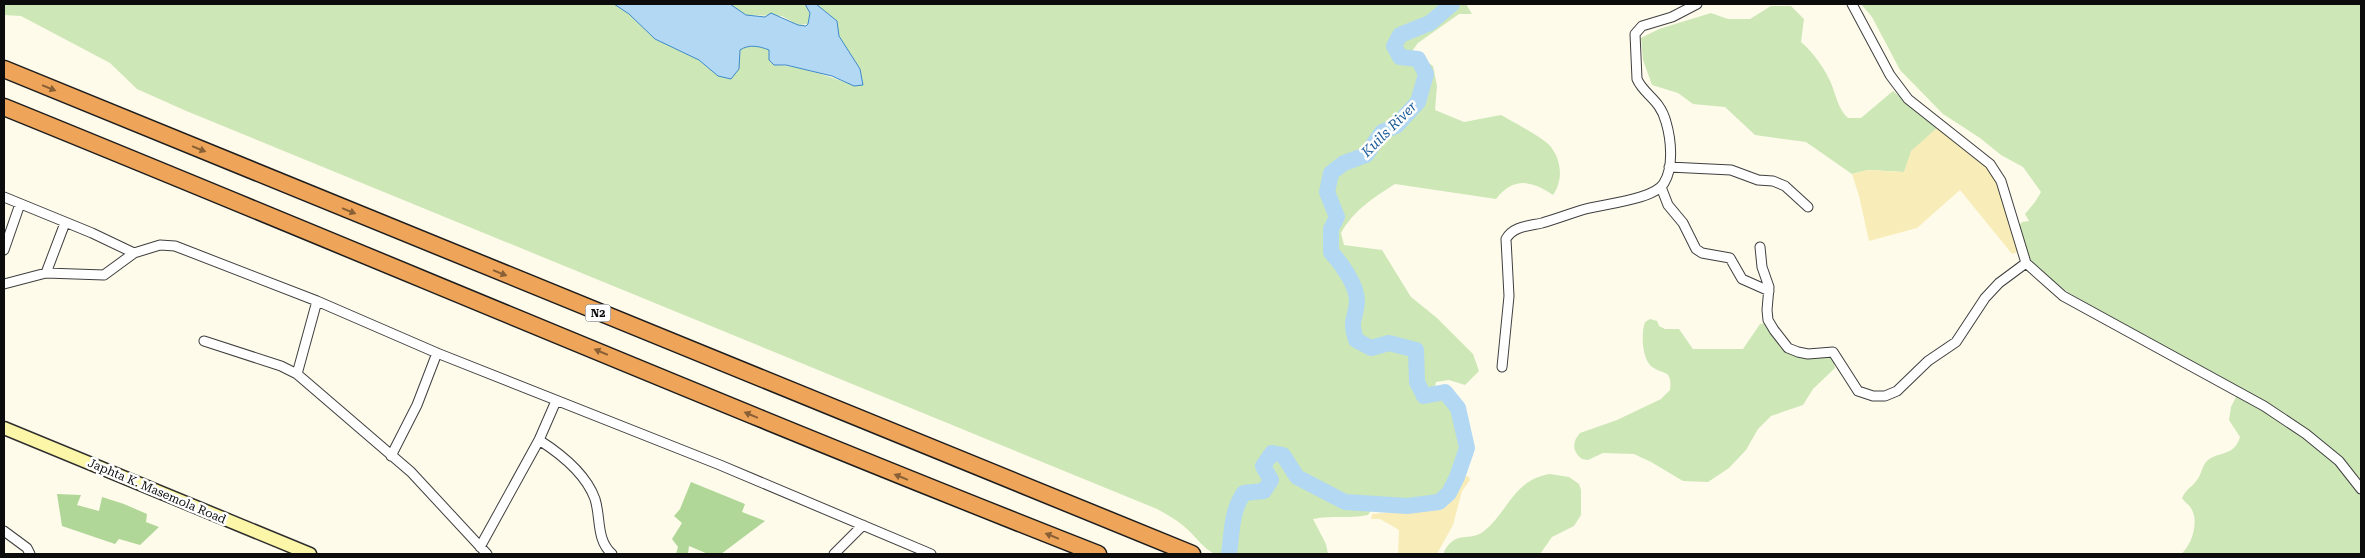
<svg xmlns="http://www.w3.org/2000/svg" width="2365" height="558" font-family="'Roboto Serif',serif">
<rect width="100%" height="100%" fill="#fefbeb"/>
<path fill="#cde7b7" d="M4,4H614L629,14L655,39L699,60L718,76L739,69L740,50C749,44 759,46 769,50L774,65C797,65 833,77 854,86L860,69L839,36L837,21L816,4H1466L1472,14H1459L1418,43L1412,51L1433,66L1437,86L1435,110L1464,122L1501,115C1513,122 1544,138 1551,147C1562,161 1563,181 1553,195C1532,180 1513,177 1496,199L1395,184C1373,198 1354,210 1341,233L1344,245L1382,250L1411,297L1437,318L1473,354L1479,371L1465,385L1449,380L1436,382L1434,393L1445,392C1468,419 1473,448 1456,481C1452,488 1448,497 1439,501C1423,510 1392,506 1375,504L1368,515C1348,519 1333,515 1313,519L1326,544L1328,554H1215C1204,549 1197,538 1188,530C1179,521 1168,515 1157,509L184,110L137,89L110,63L21,16L4,15Z
M730,4H805L810,13L808,24L798,25L782,16L746,15Z
M1861,4H2361V554H2181C2191,546 2199,523 2192,510C2190,505 2185,503 2182,498C2186,489 2192,487 2197,480C2201,475 2202,467 2206,462C2215,451 2234,458 2240,437L2229,420L2231,407L2239,391L2218,375L2191,362L2069,293L2038,270L2029,257L2018,227L2022,222L2029,221L2025,214L2035,202L2041,192L2023,167L2001,155L1980,138L1943,114L1900,70L1872,17Z
M1771,6H1791L1804,19L1801,42C1813,52 1825,69 1831,83C1836,95 1838,109 1848,118H1861L1893,91L1937,128L1912,151L1904,172L1868,170L1852,174L1806,142L1755,135L1725,107L1693,104L1678,93L1652,85L1643,60L1641,38L1659,29L1711,13L1728,19H1750Z
M1650,319L1657,321L1659,326L1665,329H1679L1693,349H1743L1760,324L1767,323L1789,354L1802,357L1833,356L1835,368L1813,389L1803,405L1771,416L1758,429L1746,450L1729,468L1708,482L1683,481L1651,462L1634,454L1603,453L1588,460L1582,459C1572,451 1572,442 1580,433L1617,420L1661,399L1670,390C1673,367 1661,376 1650,365C1642,356 1641,333 1645,322Z
M1550,474L1569,477L1579,484L1581,490V515L1574,526L1552,537L1540,554H1443C1455,528 1470,543 1484,531C1509,511 1513,480 1550,474Z"/>
<path fill="#b0d797" d="M691,482L745,504L742,512L765,521L721,554H708L689,546L688,554H676L678,547L672,539L682,523L674,516L680,509Z
M57,494L81,495L77,505L99,511L102,497L124,504L147,514L146,522L159,527L140,545L119,539L115,544L62,526Z"/>
<path fill="#f8edb9" d="M1937,128L1981,160L1996,179L2020,251L2012,254L1960,190L1917,228L1869,241L1859,196L1852,174L1868,170L1904,172L1911,151Z
M1464,475L1469,477L1470,480L1462,491L1453,525L1437,554H1398L1399,530L1380,519H1371L1372,514L1438,508L1451,500Z"/>
<path fill="#b2d8f3" stroke="#3c89c8" d="M614,4H730L746,15L765,17L771,13L798,25L806,26L808,24L810,13L805,4H816L837,21L839,36L860,69L863,85L854,86L832,76L786,65H774L769,60V50C759,46 749,44 740,50L739,69L731,79L718,76L699,60L655,39L629,14Z"/>
<g fill="none" stroke-linecap="round" stroke-linejoin="round">
<path stroke="#b2d8f3" stroke-width="16" d="M1229,554C1232,533 1231,511 1244,493L1264,491L1271,480L1263,466L1272,453L1283,455L1297,477L1345,502L1407,506L1439,502L1449,493L1457,477L1467,448L1458,408L1445,392L1424,396L1417,382L1416,350L1389,343L1371,348L1356,340C1349,317 1356,321 1357,301C1357,285 1341,263 1331,252V229L1337,217L1327,192L1331,173L1344,163L1366,155L1382,132L1396,126L1418,102L1426,74L1418,59L1400,57L1394,46L1400,35L1430,23L1452,4"/>
<defs>
<path id="minor" d="M1852,4L1890,75L1908,99L1990,164L2001,181L2026,263L2063,296L2264,406L2306,434L2339,461L2361,489
M1669,167L1731,170L1758,180L1773,181L1785,186L1808,207
M1661,187L1668,205L1683,223L1696,249L1702,253L1730,258L1742,279L1769,291
M4,197L92,233L134,253
M1760,247L1762,267L1769,287L1767,310L1768,320L1774,330L1788,348L1798,352L1808,354L1833,352L1858,391L1873,396H1885L1897,391L1928,361L1956,342L1985,298L1999,283L2026,263
M4,250L20,204
M46,273L65,223
M4,284L46,273L104,275L134,253L160,245L175,246L317,301L437,353L720,465L931,554
M317,301L297,374L411,472L487,554
M204,341L281,366L297,374
M1502,367L1509,296L1506,239C1513,226 1529,226 1542,223C1556,219 1569,214 1582,210C1602,204 1654,200 1664,183C1674,167 1671,139 1666,122C1660,99 1644,95 1637,79L1635,34L1642,26L1672,17L1697,4
M539,440C561,454 586,474 595,499C601,518 596,540 612,554
M391,456L417,405L437,353
M4,531L27,548L30,554
M480,547L539,440L556,401
M834,554L863,525"/>
<path id="secondary" d="M4,428L310,554"/>
<path id="motorway" d="M4,69L1192,554
M4,107C369,255 731,410 1098,554"/>
</defs>
<use href="#minor" stroke="#3f3f3f" stroke-width="11"/>
<use href="#secondary" stroke="#2e2e2e" stroke-width="15"/>
<use href="#motorway" stroke="#1d1d1d" stroke-width="19"/>
<use href="#minor" stroke="#fff" stroke-width="9"/>
<use href="#secondary" stroke="#fcf7a8" stroke-width="12"/>
<use href="#motorway" stroke="#efa559" stroke-width="16"/>
</g>
<defs><path id="oneway-solid" d="M-6-.8H1V-3.2L6.5 0L1 3.2V.8H-6Z" transform="scale(1.25)"/></defs>
<g fill="#896036">
<use href="#oneway-solid" transform="translate(49 88) rotate(22)"/>
<use href="#oneway-solid" transform="translate(199 149) rotate(22)"/>
<use href="#oneway-solid" transform="translate(349 211) rotate(22)"/>
<use href="#oneway-solid" transform="translate(500 273) rotate(22)"/>
<use href="#oneway-solid" transform="translate(601 352) rotate(-157)"/>
<use href="#oneway-solid" transform="translate(751 415) rotate(-157)"/>
<use href="#oneway-solid" transform="translate(901 477) rotate(-158)"/>
<use href="#oneway-solid" transform="translate(1052 536) rotate(-158)"/>
</g>
<g text-anchor="middle" stroke-width="5" stroke-linejoin="round" paint-order="stroke">
<rect fill="#fff" stroke="#555" stroke-width="1" x="585.5" y="304.5" width="25" height="17" rx="4"/>
<g font-size="11" font-weight="bold" fill="#0c0c0c">
<text x="598" y="317">N2</text>
</g>
<g font-size="12" fill="#0c0c0c" stroke="#fff">
<text transform="translate(157 491) rotate(23)" y="4">Japhta K. Masemola Road</text>
</g>
<g font-size="14" font-style="italic" fill="#1a5b98" stroke="#fff">
<text transform="translate(1389 129) rotate(-45)" y="5">Kuils River</text>
</g>
</g>
<rect width="2365" height="558" fill="none" stroke="#0c0c0c" stroke-width="10"/>
</svg>
